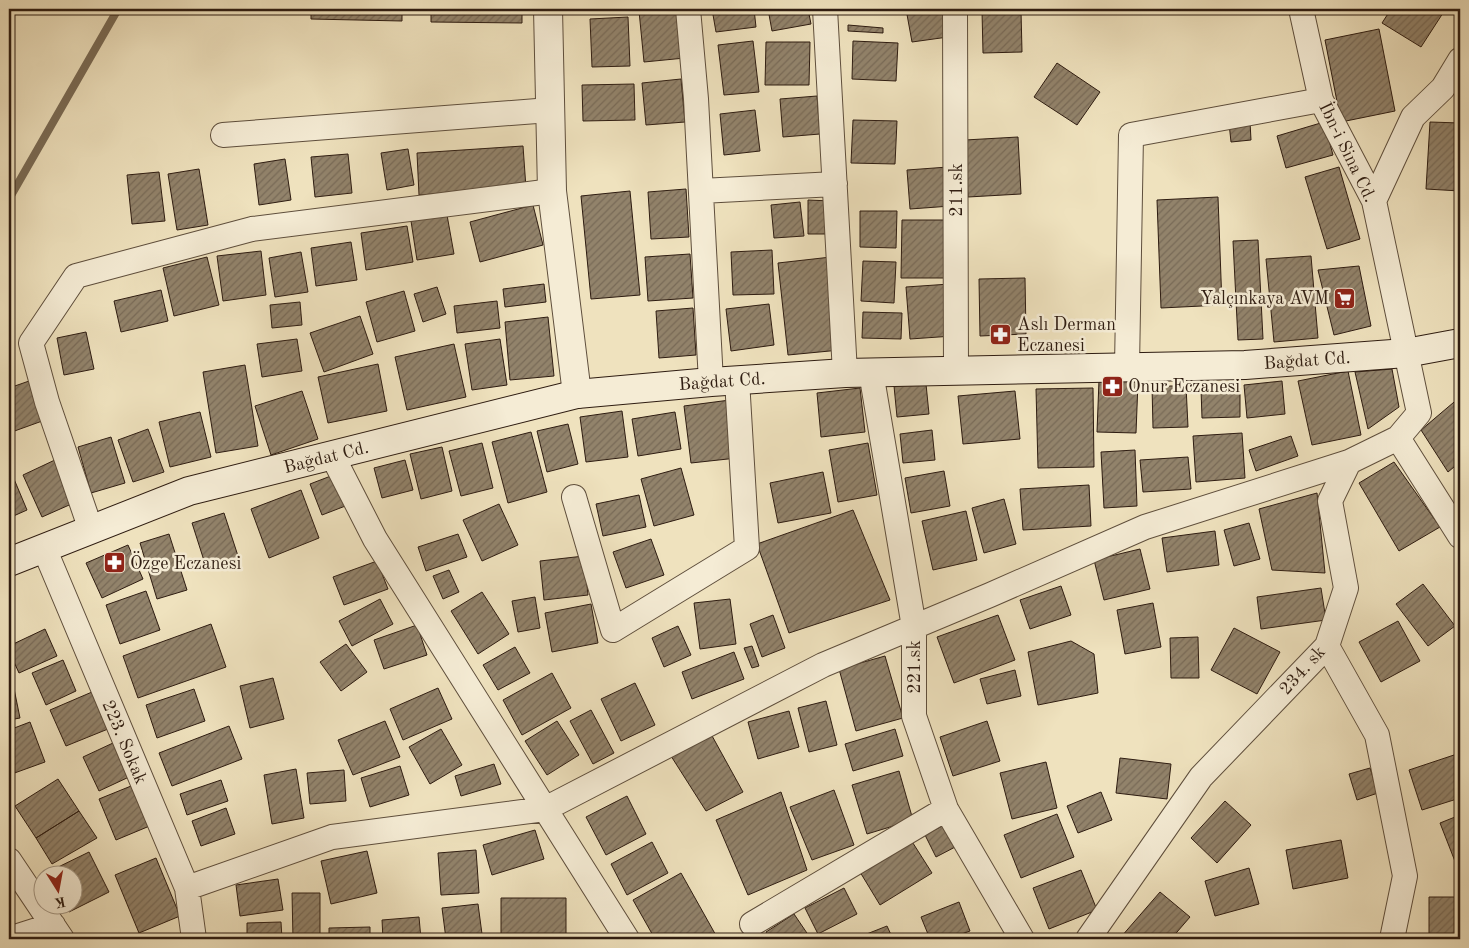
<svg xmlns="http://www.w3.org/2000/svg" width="1469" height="948" font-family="'Old Standard TT',serif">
<defs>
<pattern id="building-hatch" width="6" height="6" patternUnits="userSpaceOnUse" patternTransform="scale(1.25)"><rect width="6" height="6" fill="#92836b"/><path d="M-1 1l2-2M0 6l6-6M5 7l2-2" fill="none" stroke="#786a57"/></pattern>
</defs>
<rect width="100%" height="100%" fill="#efe2be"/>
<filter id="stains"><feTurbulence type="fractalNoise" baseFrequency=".004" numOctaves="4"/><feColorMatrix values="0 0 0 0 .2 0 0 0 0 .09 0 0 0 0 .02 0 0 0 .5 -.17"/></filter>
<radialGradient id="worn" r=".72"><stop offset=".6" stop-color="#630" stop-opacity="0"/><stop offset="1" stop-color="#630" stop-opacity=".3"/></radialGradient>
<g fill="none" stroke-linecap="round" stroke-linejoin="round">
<path stroke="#7a6b55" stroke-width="8" d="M9,199L118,9"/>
</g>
<path fill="url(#building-hatch)" stroke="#2e1c11" d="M311,9H402V21L311,19Z
M431,9H522V23L431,22Z
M662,9H680L685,58L644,62L639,11Z
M712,9H754L756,27L716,32Z
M768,9H808L811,24L772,31Z
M906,9H949L948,37L912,42Z
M1391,9H1435L1443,13L1421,47L1382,23Z
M982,11H1021L1022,52L983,53Z
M628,17L630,66L592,67L590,19Z
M848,25L883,28V33L848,31Z
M1379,29L1395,111L1341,122L1325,40Z
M753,41L759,92L724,95L718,45Z
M853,41L898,43L896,81L852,79Z
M766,42H810L809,85H765Z
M1057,63L1100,92L1077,125L1034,97Z
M681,79L685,122L646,125L642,83Z
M634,84L635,120L583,121L582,85Z
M817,96L820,134L783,137L780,99Z
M755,110L760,151L724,155L720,114Z
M853,120L897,121L895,164L851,163Z
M1250,122L1251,140L1231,142L1229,123Z
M1324,122L1333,155L1286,168L1277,136Z
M1430,122L1460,123V191L1426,189Z
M1018,137L1021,194L968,197L965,140Z
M523,146L526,188L419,195L417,153Z
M408,149L414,185L387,190L381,153Z
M348,154L352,193L315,197L311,157Z
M285,159L291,200L259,205L254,164Z
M948,167L951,206L910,209L907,170Z
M1339,167L1360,239L1327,249L1305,177Z
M199,169L208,225L177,230L168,174Z
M159,172L165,221L132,224L127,175Z
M686,189L689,237L651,239L648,192Z
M630,191L640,295L591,299L581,196Z
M1218,197L1222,305L1161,308L1157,200Z
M808,200L831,201V234H808Z
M800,202L804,236L774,238L771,205Z
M533,205L543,245L480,262L470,222Z
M860,211H897L896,248L860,247Z
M447,215L454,254L417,260L411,221Z
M902,220H948L947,278H901Z
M407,226L413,262L366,270L361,233Z
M1258,240L1263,339L1238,340L1233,241Z
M351,242L357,280L316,286L311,248Z
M772,250L774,294L733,295L731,252Z
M261,251L266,295L223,301L217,256Z
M301,252L308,292L275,297L269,258Z
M690,254L693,298L648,301L645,257Z
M1311,256L1318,338L1274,342L1266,259Z
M207,257L219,305L174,316L163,268Z
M831,257L840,350L788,355L778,263Z
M863,261L896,262L894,303L861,301Z
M1359,266L1371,326L1334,335L1318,270Z
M1025,278L1026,334L980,336L979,279Z
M544,284L546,302L505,307L503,289Z
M950,284L953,336L910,339L906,287Z
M437,287L446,314L423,322L414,294Z
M161,290L168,321L121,332L114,301Z
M404,291L415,331L377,342L366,302Z
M497,301L500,328L457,333L454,306Z
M300,302L302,325L272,328L270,305Z
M769,304L774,345L731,351L726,309Z
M693,308L696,355L659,358L656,311Z
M863,312L902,313L901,339L862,338Z
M360,316L373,354L324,372L310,333Z
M548,317L554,376L510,380L505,322Z
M86,332L94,369L64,375L57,338Z
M297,339L302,371L262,377L257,344Z
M500,339L507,385L472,390L465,344Z
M454,344L466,397L407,410L395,357Z
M378,364L387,411L328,423L318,377Z
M245,365L258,446L216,453L203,372Z
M1392,369L1399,407L1368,429L1355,372Z
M1348,371L1361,435L1312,445L1298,381Z
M32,380L45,420L9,433V388Z
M1099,380L1138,382L1136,433L1097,432Z
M1282,381L1285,414L1247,418L1244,385Z
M926,384L929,414L897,417L894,386Z
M1152,386H1186L1188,427L1153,428Z
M860,388L865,432L821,437L817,393Z
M1093,388L1094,467L1038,468L1036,389Z
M1240,388V417L1202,418L1201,389Z
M302,391L318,439L271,455L255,406Z
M1015,391L1020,439L963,444L958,396Z
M1460,397V462L1448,472L1421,430Z
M730,400L737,458L691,463L684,406Z
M622,411L628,457L586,462L580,417Z
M200,412L211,457L170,467L159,422Z
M675,412L681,449L638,456L632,419Z
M568,424L578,464L547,472L537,431Z
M148,429L164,472L133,482L118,440Z
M932,430L935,460L903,463L900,434Z
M531,432L547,492L508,503L492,442Z
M1242,433L1245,478L1196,482L1193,436Z
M1291,436L1298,456L1256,471L1249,450Z
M111,437L125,483L91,493L78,447Z
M482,443L493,488L461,496L449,451Z
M868,443L877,495L838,502L829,450Z
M442,447L452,491L421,499L410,454Z
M1135,450L1137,506L1104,508L1101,452Z
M1188,457L1191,489L1143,492L1140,460Z
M57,459L76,502L42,517L23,475Z
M405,460L413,490L382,498L374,468Z
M1394,462L1440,527L1399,551L1359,483Z
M681,468L694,515L654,526L641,479Z
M944,471L950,506L911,513L905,478Z
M823,472L831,513L778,523L770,483Z
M336,474L348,505L322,515L310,484Z
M14,479L27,510L9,518V481Z
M1089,485L1091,526L1023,530L1020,489Z
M301,490L319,538L269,558L251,509Z
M1317,493L1325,573L1272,570L1259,509Z
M639,495L646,527L603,536L596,504Z
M1004,499L1016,544L984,553L972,508Z
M499,504L518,545L482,561L463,520Z
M853,510L890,600L789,633L757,544Z
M966,511L977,560L933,570L922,521Z
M224,513L239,559L207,570L192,523Z
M1249,523L1260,559L1234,566L1224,530Z
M1215,531L1219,565L1167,572L1162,538Z
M169,534L187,590L157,599L140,543Z
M458,534L467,557L426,571L418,547Z
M651,539L664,575L626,588L613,552Z
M128,545L143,579L102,598L86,563Z
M1140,549L1150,589L1104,600L1094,560Z
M584,556L588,595L544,600L540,561Z
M377,561L388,589L344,605L333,577Z
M449,570L459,592L443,599L433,576Z
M1423,584L1455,626L1428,646L1396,604Z
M1061,586L1071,615L1030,629L1020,600Z
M1321,588L1326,620L1261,629L1257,597Z
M146,591L160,630L120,644L106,605Z
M482,592L509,634L478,654L451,611Z
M535,597L540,628L518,632L512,601Z
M380,599L393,624L352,646L339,621Z
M730,599L736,644L700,649L694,603Z
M1153,603L1161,647L1125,654L1117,610Z
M591,604L598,643L552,652L545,613Z
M773,615L785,648L762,657L750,624Z
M998,615L1015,660L954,683L937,637Z
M1398,621L1420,661L1381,682L1359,642Z
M211,624L226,667L138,698L123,656Z
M417,625L427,655L384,669L374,640Z
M678,626L691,655L664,667L652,638Z
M1234,628L1280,652L1257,694L1211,670Z
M45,629L57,656L19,673L9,651V646Z
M1198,637L1199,678H1171L1170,638Z
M1071,641L1094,654L1098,693L1038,705L1028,652Z
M346,644L367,672L341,691L320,662Z
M752,646L759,666L752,668L744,648Z
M515,647L530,673L498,690L483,665Z
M734,652L744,679L692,699L682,672Z
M885,656L903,718L856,731L839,669Z
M63,660L76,691L46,705L32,673Z
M1015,670L1021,696L987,704L980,679Z
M552,673L571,708L522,735L503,700Z
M11,674L20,718L9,720V675Z
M273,678L284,719L250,728L240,686Z
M635,683L655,725L621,741L601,699Z
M438,688L452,719L403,740L390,709Z
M194,689L205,721L157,738L146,705Z
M92,692L108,729L66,746L50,710Z
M826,701L837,745L809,752L798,708Z
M591,710L614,753L593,764L570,721Z
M789,711L799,747L758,759L748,722Z
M385,721L400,757L353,775L338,740Z
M557,721L579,755L547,775L525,741Z
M987,721L1000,761L953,776L940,737Z
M30,722L45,762L9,775V730Z
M229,726L242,759L172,786L159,753Z
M441,729L462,765L430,784L409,747Z
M895,729L903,756L853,771L845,744Z
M711,734L743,792L706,811L671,756Z
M113,743L129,777L99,791L83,757Z
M1457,754L1460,765V798L1422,810L1409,770Z
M1120,758L1171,764L1167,799L1116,793Z
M1046,762L1057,808L1012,819L1000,773Z
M494,764L501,784L461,796L455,776Z
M400,766L409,795L370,807L361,778Z
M1370,768L1378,793L1357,800L1349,774Z
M296,769L304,818L272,824L264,775Z
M344,770L346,801L310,804L307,773Z
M899,771L913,820L867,834L852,785Z
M58,779L79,811L36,838L15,806Z
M221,780L228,801L187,815L180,794Z
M136,784L152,825L116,840L99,799Z
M834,790L854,845L812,860L790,807Z
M781,792L807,870L748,895L716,820Z
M1101,792L1112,820L1078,833L1067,806Z
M627,796L646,834L606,855L586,817Z
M1225,801L1251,825L1217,863L1191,838Z
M226,808L235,834L201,846L192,821Z
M79,811L97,838L52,864L36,838Z
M1057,814L1074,857L1021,878L1004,835Z
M1460,815V862L1456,864L1440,823Z
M948,823L959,845L936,857L925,835Z
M535,830L544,859L492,875L483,845Z
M911,840L932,873L880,905L860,872Z
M1341,840L1348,878L1293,889L1286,850Z
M652,842L668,873L627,895L611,864Z
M476,850L479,893L441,895L438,853Z
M367,851L377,893L331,904L321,861Z
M89,852L109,892L69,912L65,906H72V876H50L48,872Z
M156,858L180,916L139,933L115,875Z
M1249,868L1259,904L1215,916L1205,881Z
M1081,870L1097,910L1049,929L1033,888Z
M681,873L718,939H655L633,900Z
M278,879L283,910L240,916L236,885Z
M844,888L857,914L818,934L805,908Z
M1160,892L1190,917L1171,939H1123L1121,937Z
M292,893H320V939H293Z
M1429,897H1460V935H1429Z
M501,898H566V939H501Z
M959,902L970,931L948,939H930L921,917Z
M478,904L482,934L446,939L442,908Z
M794,914L811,939H770L766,932Z
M419,917L421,939H383L382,920Z
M281,922L282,939H247V923Z
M887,926L893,939H854Z
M370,927V939H329V928Z"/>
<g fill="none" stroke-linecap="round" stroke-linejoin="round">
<defs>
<path id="minor" d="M688,9L696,99L711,382
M825,9L845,373
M955,9L956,370
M223,135L550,110
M701,191L835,184
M1374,201L1413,117L1443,88L1460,60
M1127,367L1131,135L1321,100
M871,372L914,627V716L946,809L1022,939
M1398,438L1460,536
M332,455L375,539L627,939
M574,497L613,630L747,548L737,380
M91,530L47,402L31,343L76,276L252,229L552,191
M44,548L187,888L194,939
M1327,646L1377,735L1405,876L1392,939
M9,860L62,939
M187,888L332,837L545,809L823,665L990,595L1145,527L1349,462
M752,924L946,809
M9,939L53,925
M1088,939L1201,777L1327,646L1346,588L1330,501L1349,462L1398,438L1419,413L1374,201L1321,100L1301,9"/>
<path id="tertiary" d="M548,9L552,191L577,394"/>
<path id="secondary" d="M9,562L189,491L577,394L711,382L845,373L1245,365L1406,353L1460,343"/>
</defs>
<use href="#minor" stroke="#5e4e3c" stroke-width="26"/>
<use href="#tertiary" stroke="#5e4e3c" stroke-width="30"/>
<use href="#secondary" stroke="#2e1c11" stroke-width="30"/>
<use href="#minor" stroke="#f5ecd5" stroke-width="24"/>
<use href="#tertiary" stroke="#f5ecd5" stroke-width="28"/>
<use href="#secondary" stroke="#f5ecd5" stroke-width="28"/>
</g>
<defs>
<symbol id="supermarket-square" viewBox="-11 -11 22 22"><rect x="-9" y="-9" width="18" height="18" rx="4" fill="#8f2418" stroke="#f5ecd5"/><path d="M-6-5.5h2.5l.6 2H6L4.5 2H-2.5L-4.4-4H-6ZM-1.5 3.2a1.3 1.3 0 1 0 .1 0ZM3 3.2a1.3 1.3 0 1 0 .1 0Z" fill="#fff"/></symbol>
<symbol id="pharmacy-square" viewBox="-11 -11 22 22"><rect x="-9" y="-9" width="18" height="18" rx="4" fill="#8f2418" stroke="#f5ecd5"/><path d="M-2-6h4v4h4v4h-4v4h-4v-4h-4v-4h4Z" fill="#fff"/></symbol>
</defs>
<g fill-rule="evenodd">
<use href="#supermarket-square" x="1332" y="286" width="25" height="25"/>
<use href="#pharmacy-square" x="988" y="322" width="25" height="25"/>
<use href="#pharmacy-square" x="1100" y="374" width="25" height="25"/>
<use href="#pharmacy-square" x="102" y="550" width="25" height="25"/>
</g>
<g text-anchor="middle" stroke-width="5" stroke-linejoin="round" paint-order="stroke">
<g font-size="18" fill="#2e1c11" stroke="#f5ecd5">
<text transform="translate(1348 152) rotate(64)" y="6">İbn-i Sina Cd.</text>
<text transform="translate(956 190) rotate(-90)" y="6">211.sk</text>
<text transform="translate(1307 360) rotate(-4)" y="6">Bağdat Cd.</text>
<text transform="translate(722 381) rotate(-4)" y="6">Bağdat Cd.</text>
<text transform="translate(326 457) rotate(-14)" y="6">Bağdat Cd.</text>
<text transform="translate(914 667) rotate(-90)" y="6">221.sk</text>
<text transform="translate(1302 670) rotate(-48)" y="6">234. sk</text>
<text transform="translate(125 742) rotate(67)" y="6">223. Sokak</text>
</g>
<g font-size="18" fill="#2e1c11" stroke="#f5ecd5" text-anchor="start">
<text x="1329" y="304" text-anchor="end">Yalçınkaya AVM</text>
<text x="1017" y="330">Aslı Derman<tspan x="1017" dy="21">Eczanesi</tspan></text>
<text x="1128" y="392">Onur Eczanesi</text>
<text x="130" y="569">Özge Eczanesi</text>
</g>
</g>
<rect width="1469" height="948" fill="none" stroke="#efe2be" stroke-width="30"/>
<rect x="10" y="10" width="1449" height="928" fill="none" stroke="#2e1c11" stroke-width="2.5"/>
<rect x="15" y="15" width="1439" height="918" fill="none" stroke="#2e1c11"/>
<g transform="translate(58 890) rotate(169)"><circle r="24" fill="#f5ecd5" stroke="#a59987"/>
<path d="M0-4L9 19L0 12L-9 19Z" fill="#8f2418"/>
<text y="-8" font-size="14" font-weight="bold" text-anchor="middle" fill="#2e1c11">K</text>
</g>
<rect width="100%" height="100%" filter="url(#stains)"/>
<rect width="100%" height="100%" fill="url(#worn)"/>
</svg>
